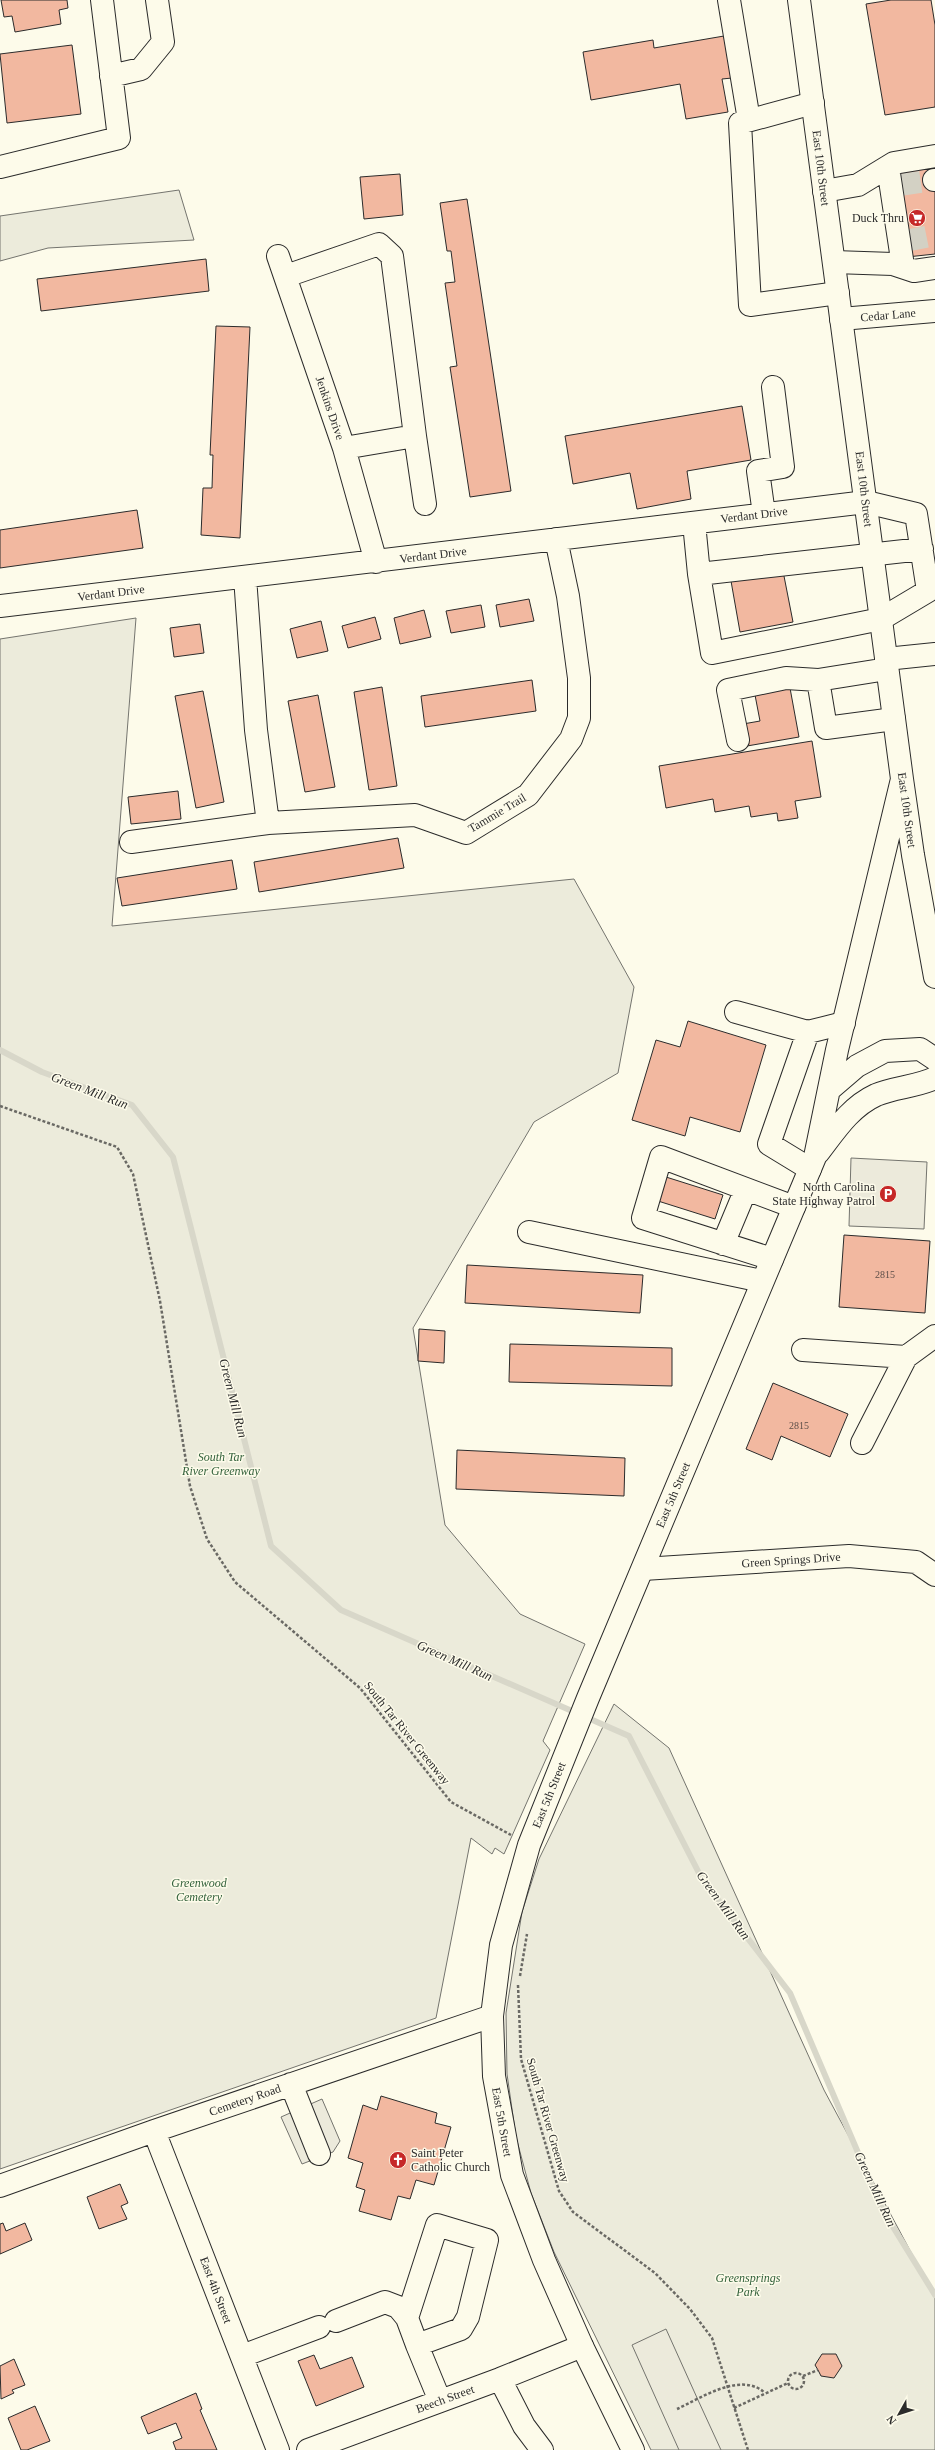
<svg xmlns="http://www.w3.org/2000/svg" width="935" height="2450" font-family="Georgia,serif">
<rect width="100%" height="100%" fill="#fdfbea"/>
<path fill="#ecebdb" stroke="#74746e" d="M179,190L194,240L48,248L0,261V216Z
M136,618L112,926L574,879L634,987L618,1073L534,1122L413,1328L445,1525L520,1614L585,1644L543,1741L550,1750L504,1854L495,1848L492,1854L471,1838L436,2018L0,2169V639Z
M614,1704L669,1748L824,2090L935,2297V2450H651L554,2252L531,2193L516,2137L507,2074L506,2013L522,1912L539,1859Z"/>
<path fill="#eceadb" stroke="#74746e" d="M851,1158L927,1162L924,1229L849,1226Z
M322,2099L340,2141L333,2152L302,2164L281,2117Z
M666,2329L698,2400L721,2450H679L632,2345Z"/>
<g fill="none" stroke-linecap="round" stroke-linejoin="round">
<path stroke="#d8d7c9" stroke-width="6" d="M0,1050L42,1072L132,1105L173,1157L271,1546L341,1610L629,1736L702,1879L790,1993L882,2209L935,2295"/>
</g>
<path fill="#f2b8a0" stroke="#2b2b2b" d="M1,0H67L68,8L59,10L61,24L15,32L12,16L4,17Z
M891,0H931L935,25V107L885,115L866,4Z
M724,36L732,78L722,79L728,112L686,119L680,84L591,100L583,52L653,40L654,48Z
M72,45L81,114L7,123L0,54Z
M932,164L935,191V254L907,257L897,169Z
M400,174L403,215L364,219L360,177Z
M467,199L511,491L470,497L450,367L457,366L445,283L455,282L451,251H447L440,203Z
M206,259L209,291L41,311L37,279Z
M216,326L250,327L240,538L201,535L203,488H212L213,455H210Z
M742,406L751,460L687,471L691,499L637,509L630,473L573,484L565,436Z
M137,510L143,548L0,568V530Z
M783,571L793,622L740,632L731,581Z
M529,599L534,621L500,627L496,605Z
M481,605L485,627L451,633L446,611Z
M424,610L431,637L400,644L394,618Z
M375,617L381,639L348,648L342,626Z
M321,621L328,651L297,658L290,629Z
M200,624L204,653L174,657L170,628Z
M532,680L536,711L425,727L421,696Z
M382,687L397,786L369,790L354,692Z
M790,688L799,737L747,746L743,724L760,721L755,695Z
M203,691L224,802L196,808L175,696Z
M318,695L335,787L305,792L288,701Z
M812,741L821,797L795,801L798,818L778,821L777,813L751,817L749,806L715,812L713,799L666,808L659,766Z
M178,791L181,819L131,824L128,797Z
M398,838L404,868L259,892L254,862Z
M232,860L237,889L122,906L117,878Z
M688,1021L766,1045L740,1132L690,1117L685,1136L632,1120L656,1040L680,1047Z
M666,1177L723,1195L715,1219L658,1201Z
M844,1235L930,1241L925,1313L839,1307Z
M467,1265L643,1275L640,1313L465,1303Z
M419,1329L445,1331L444,1363L418,1361Z
M510,1344L672,1348V1386L509,1382Z
M773,1383L848,1414L830,1457L781,1436L772,1460L746,1449Z
M457,1450L625,1458L624,1496L456,1489Z
M381,2096L437,2113L435,2123L451,2127L434,2185L416,2180L410,2199L398,2196L391,2220L359,2211L365,2190L356,2187L363,2163L348,2158L363,2105L377,2110Z
M120,2184L128,2203L121,2206L127,2219L99,2229L87,2197Z
M3,2223L6,2231L25,2223L32,2240L0,2254V2224Z
M822,2354H836L842,2366L834,2378L821,2376L818,2370L815,2365Z
M314,2355L320,2369L352,2357L364,2387L316,2406L298,2361Z
M14,2359L25,2385L12,2390L14,2393L1,2399L0,2366Z
M196,2393L202,2409L200,2410L217,2450H176L173,2442L182,2438L176,2423L148,2434L141,2417Z
M35,2406L50,2441L27,2450H21L8,2418Z"/>
<g fill="none" stroke-linecap="round" stroke-linejoin="round">
<path stroke="#d3d1c4" stroke-width="22" stroke-dasharray="22 11" stroke-linecap="butt" d="M899,185L934,180
M905,241L935,235"/>
<defs>
<path id="minor" d="M729,0L749,120
M111,76L141,69L163,42L157,0
M813,103L740,123L750,305L838,293
M0,167L119,138L102,0
M888,167L903,266
M934,180H935
M824,191L858,185L894,163L935,156
M278,256L344,448L376,562
M834,262L893,264L914,271L935,268
M286,276L379,244L392,256L415,436L344,448
M841,319L935,311
M415,436L425,504
M764,514L758,471L783,467L773,387
M694,523L699,574
M245,577L256,730L268,823
M0,606L866,502L916,514L928,591L881,619L712,653L699,574L922,549
M886,659L935,654
M887,669L818,680L826,728L894,719
M738,740L728,690L786,678L818,680
M131,842L268,823L415,815L466,833L528,795L571,739L579,718V678L568,596L556,539
M736,1012L808,1032L844,1023
M808,1032L769,1144L810,1169
M529,1232L762,1281
M723,1244L746,1189
M772,1259L643,1218L661,1157L794,1207
M803,1350L906,1357
M862,1443L906,1357L935,1336
M643,1569L849,1556L916,1562L935,1575
M291,2084L319,2154
M154,2131L278,2450
M0,2186L154,2131L492,2016
M336,2321L385,2302L398,2307L407,2318
M417,2345L407,2318L437,2225L487,2240L468,2317L461,2329L417,2345L440,2401
M242,2356L319,2327
M500,2379L524,2426L542,2450
M308,2450L500,2379L582,2346"/>
<path id="major" d="M799,0L902,779L913,855L935,977
M829,1090L857,1066L885,1051L920,1049L935,1059
M818,1153C835,1131 850,1107 876,1095C895,1087 916,1087 935,1078
M633,2450L582,2346L544,2260L512,2175L494,2076L492,2016L501,1945L529,1845L588,1698L815,1157L837,1050L902,779"/>
</defs>
<use href="#minor" stroke="#2b2b2b" stroke-width="24"/>
<use href="#major" stroke="#2b2b2b" stroke-width="24"/>
<path stroke="#6a6964" stroke-width="2.5" stroke-dasharray="3 2" stroke-linecap="butt" d="M0,1106L117,1147L133,1174L160,1301L190,1486L207,1539L235,1582L360,1688L451,1802L511,1835
M520,1976L527,1934
M518,1985L521,2059L559,2191L573,2212L655,2273L690,2309L712,2338L748,2450
M788 2381a8 8 0 1 1 16 0a8 8 0 1 1-16 0Z
M803,2376L818,2370
M734,2408L788,2383
M677,2409C701,2398 741,2371 765,2393"/>
<use href="#minor" stroke="#fdfbea" stroke-width="22"/>
<use href="#major" stroke="#fdfbea" stroke-width="22"/>
</g>
<defs>
<symbol id="supermarket-disc" viewBox="-11 -11 22 22"><circle r="9.5" fill="#c62828" stroke="#fdfbea"/><path d="M-6-5.5h2.5l.6 2H6L4.5 2H-2.5L-4.4-4H-6ZM-1.5 3.2a1.3 1.3 0 1 0 .1 0ZM3 3.2a1.3 1.3 0 1 0 .1 0Z" fill="#fff"/></symbol>
<symbol id="parking-disc" viewBox="-11 -11 22 22"><circle r="9.5" fill="#c62828" stroke="#fdfbea"/><path d="M-3.5-5.5H1a3.5 3.5 0 0 1 0 7H-1V5.5H-3.5ZM-1-3.4V-.6H.8a1.4 1.4 0 0 0 0-2.8Z" fill="#fff"/></symbol>
<symbol id="church-disc" viewBox="-11 -11 22 22"><circle r="9.5" fill="#c62828" stroke="#fdfbea"/><path d="M-1.2-6h2.4v3.5h3.3v2.4h-3.3V6h-2.4V-.1h-3.3v-2.4h3.3Z" fill="#fff"/></symbol>
</defs>
<g fill-rule="evenodd">
<use href="#supermarket-disc" x="907" y="208" width="20" height="20"/>
<use href="#parking-disc" x="878" y="1184" width="20" height="20"/>
<use href="#church-disc" x="388" y="2150" width="20" height="20"/>
</g>
<g text-anchor="middle" stroke-width="3" stroke-linejoin="round" paint-order="stroke">
<g font-size="10" fill="#5d4e48">
<text x="885" y="1278">2815</text>
<text x="799" y="1429">2815</text>
</g>
<g font-size="12" fill="#2b2b2b" stroke="#fdfbea">
<text transform="translate(821 168) rotate(83)" y="4">East 10th Street</text>
<text transform="translate(888 315) rotate(-5)" y="4">Cedar Lane</text>
<text transform="translate(330 408) rotate(71)" y="4">Jenkins Drive</text>
<text transform="translate(864 489) rotate(83)" y="4">East 10th Street</text>
<text transform="translate(754 515) rotate(-7)" y="4">Verdant Drive</text>
<text transform="translate(433 555) rotate(-7)" y="4">Verdant Drive</text>
<text transform="translate(111 593) rotate(-7)" y="4">Verdant Drive</text>
<text transform="translate(907 810) rotate(82)" y="4">East 10th Street</text>
<text transform="translate(497 813) rotate(-31)" y="4">Tammie Trail</text>
<text transform="translate(673 1495) rotate(-67)" y="4">East 5th Street</text>
<text transform="translate(791 1560) rotate(-4)" y="4">Green Springs Drive</text>
<text transform="translate(407 1733) rotate(51)" y="4">South Tar River Greenway</text>
<text transform="translate(549 1795) rotate(-68)" y="4">East 5th Street</text>
<text transform="translate(245 2100) rotate(-19)" y="4">Cemetery Road</text>
<text transform="translate(548 2120) rotate(74)" y="4">South Tar River Greenway</text>
<text transform="translate(502 2122) rotate(80)" y="4">East 5th Street</text>
<text transform="translate(216 2290) rotate(69)" y="4">East 4th Street</text>
<text transform="translate(445 2399) rotate(-20)" y="4">Beech Street</text>
</g>
<g font-size="12" fill="#2b2b2b" stroke="#fdfbea" text-anchor="end">
<text x="904" y="222">Duck Thru</text>
<text x="875" y="1191">North Carolina<tspan x="875" dy="14">State Highway Patrol</tspan></text>
<text x="411" y="2157" text-anchor="start">Saint Peter<tspan x="411" dy="14">Catholic Church</tspan></text>
</g>
<g font-size="12" font-style="italic" fill="#34623c" stroke="#fdfbea">
<text x="221" y="1461">South Tar<tspan x="221" dy="14">River Greenway</tspan></text>
<text x="199" y="1887">Greenwood<tspan x="199" dy="14">Cemetery</tspan></text>
<text x="748" y="2282">Greensprings<tspan x="748" dy="14">Park</tspan></text>
</g>
<g font-size="13" font-style="italic" fill="#2b2b2b" stroke="#fdfbea">
<text transform="translate(90 1090) rotate(21)" y="5">Green Mill Run</text>
<text transform="translate(234 1398) rotate(76)" y="5">Green Mill Run</text>
<text transform="translate(455 1660) rotate(24)" y="5">Green Mill Run</text>
<text transform="translate(724 1905) rotate(54)" y="5">Green Mill Run</text>
<text transform="translate(876 2189) rotate(65)" y="5">Green Mill Run</text>
</g>
</g>
<g transform="translate(899 2414) rotate(231)" stroke="#fdfbea" stroke-width="3" paint-order="stroke">
<path d="M0-3L7 15L0 10L-7 15Z" fill="#2b2b2b"/>
<text y="-6" font-size="11" font-weight="bold" text-anchor="middle" fill="#2b2b2b">N</text>
</g>
</svg>
